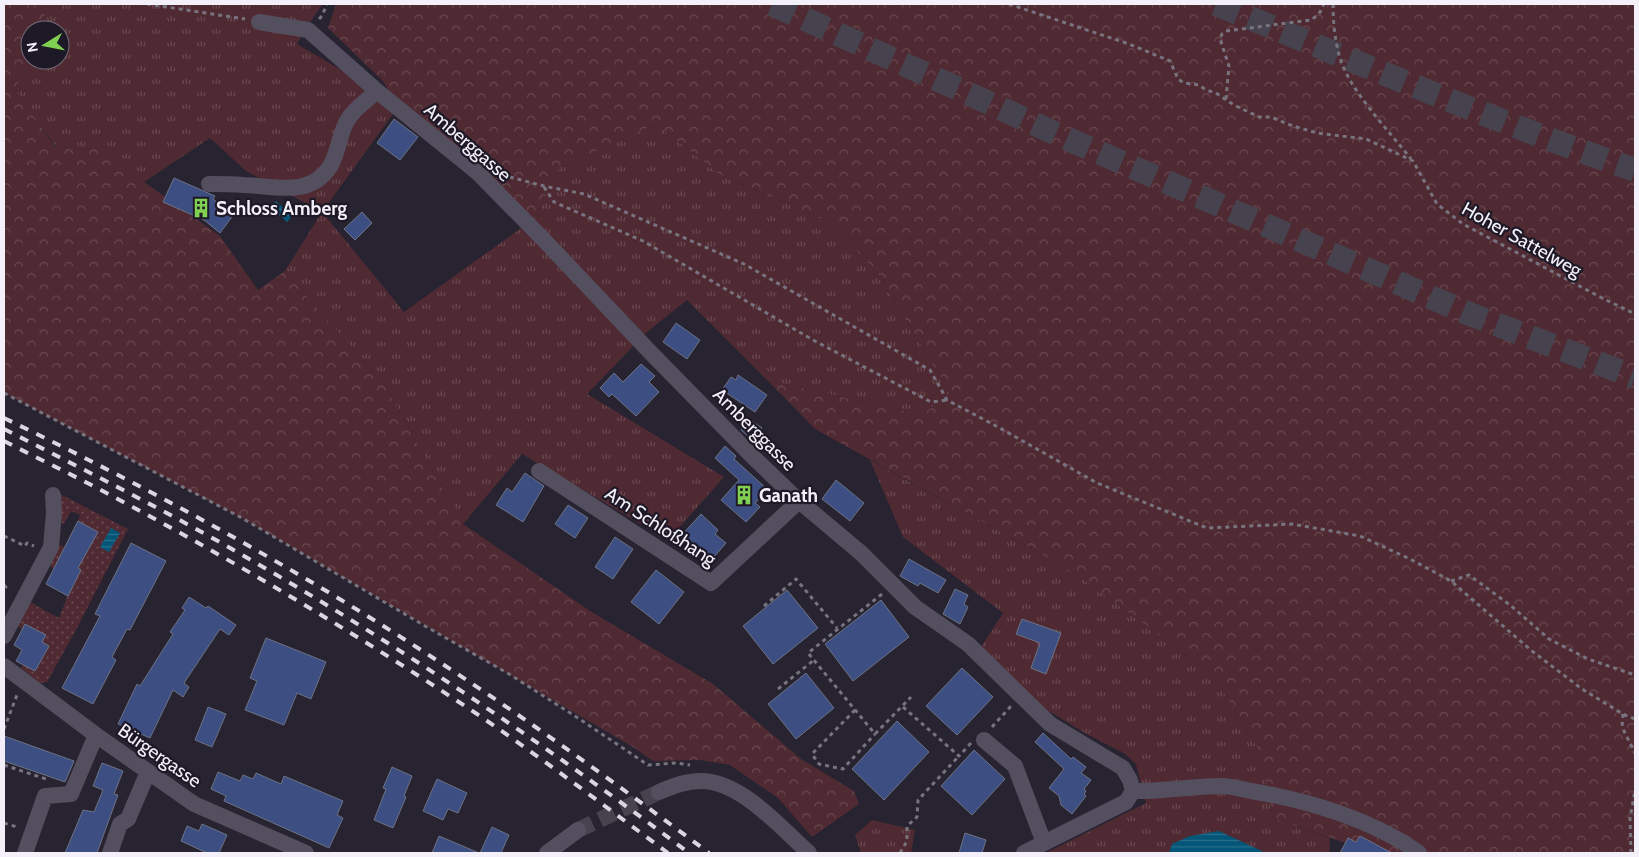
<svg xmlns="http://www.w3.org/2000/svg" width="1639" height="857" font-family="Cabin,sans-serif">
<defs>
<pattern id="grass-tufts" width="24" height="20" patternUnits="userSpaceOnUse" patternTransform="scale(1.25)"><rect width="24" height="20" fill="#502a32"/><path d="M3 7l-1-3M5 7V3M7 7l1-3M15 17l-1-3M17 17v-4M19 17l1-3" fill="none" stroke="#6a4950"/></pattern>
<pattern id="forest-crowns" width="20" height="18" patternUnits="userSpaceOnUse" patternTransform="scale(1.25)"><rect width="20" height="18" fill="#502a32"/><path d="M2 6a3 3 0 1 1 6 0M12 15a3 3 0 1 1 6 0" fill="none" stroke="#6a4950"/></pattern>
<pattern id="garden-dots" width="8" height="8" patternUnits="userSpaceOnUse" patternTransform="scale(1.25)"><rect width="8" height="8" fill="#502a32"/><path d="M2 2h.1M6 6h.1" fill="none" stroke="#6a4950" stroke-width="1.8" stroke-linecap="round"/></pattern>
<pattern id="water-rules" width="6" height="5" patternUnits="userSpaceOnUse" patternTransform="scale(1.25)"><rect width="6" height="5" fill="#045678"/><path d="M0 2.5h6" fill="none" stroke="#296f8c"/></pattern>
</defs>
<rect width="100%" height="100%" fill="#272330"/>
<path fill="url(#grass-tufts)" d="M53,4H323L314,16L297,44L377,91L398,107L322,212L404,312L534,219L558,168L656,124L719,174L829,222L877,272L950,393L922,415L767,380L687,300L647,332L587,394L724,477L668,540L522,454L463,524L385,386L285,271L322,212L246,171L210,138L144,182L98,149L56,147L13,88L33,60H60V30H43V18Z
M870,460L1075,573L1213,675L1261,753L1273,818L1330,838L1329,853H1046L1146,803L1136,764L1125,754L1085,733L1042,707L981,647L1003,613L903,537Z
M872,820L915,830L911,853H861L855,835Z"/>
<path fill="url(#forest-crowns)" d="M4,4H53L43,18V30H30V60H33L14,88L55,147L98,149L220,236L258,290L285,271L385,386L463,524L590,611L713,684L801,759L854,791L859,804L812,837L778,798L730,765L700,760L653,761L633,747L242,518L4,393Z
M336,4H1635V853H1375L1273,818L1261,753L1213,675L1075,573L815,429L767,380L922,415L950,393L877,272L829,222L719,174L656,124L559,168L534,219L398,107L383,81L328,28Z"/>
<path fill="url(#garden-dots)" d="M58,493L128,529L77,628L47,682L40,683L21,668L23,664L36,671L49,646L42,642L45,635L23,629L15,625L28,601L59,618L68,595L81,570L60,559L54,569L50,566L57,546L60,545L71,551L97,532L78,521L80,515L71,511L64,524L59,521Z"/>
<path fill="url(#water-rules)" d="M276,201L292,216L287,222L270,207Z
M111,528L120,533L109,552L100,547Z
M1219,831L1266,853H1169L1172,844L1190,836Z"/>
<path fill="#3c4e82" stroke="#6d7383" d="M394,119L418,137L400,160L377,143Z
M174,178L215,196L213,199L234,214L220,233L204,220L163,202Z
M362,212L372,223L355,240L344,229Z
M676,323L700,340L687,359L663,342Z
M641,364L655,376L649,382L659,392L636,416L612,394L609,397L600,388L614,373L623,382Z
M738,375L767,395L755,412L722,390L731,377L736,380Z
M749,419L762,428L754,441L741,430Z
M725,446L736,456L734,459L767,489L755,503L760,507L746,522L721,500L739,480L715,458Z
M525,473L544,486L523,522L496,505L507,488L512,492Z
M836,480L864,503L850,521L822,499Z
M568,505L588,518L575,538L555,524Z
M701,514L718,530L715,534L726,543L713,558L702,548L699,552L681,536Z
M78,521L98,532L78,568L81,570L68,596L46,584Z
M615,537L633,549L613,579L595,567Z
M131,543L166,561L130,630L127,629L112,657L116,660L93,704L62,688L100,616L95,614Z
M909,559L946,580L938,593L920,583L918,586L900,576Z
M656,570L684,592L659,624L631,602Z
M955,589L968,595L964,604L968,607L960,624L943,614Z
M787,590L818,628L773,664L743,626Z
M189,597L206,608L208,606L236,625L229,635L220,629L184,683L189,687L183,697L173,690L150,738L118,724L137,684L140,686L173,634L170,632L185,610L182,608Z
M881,600L909,637L853,681L825,644Z
M1022,619L1061,633L1046,674L1031,668L1040,643L1016,634Z
M25,624L46,635L42,642L49,646L35,671L16,661L22,650L14,645Z
M266,638L326,662L311,699L297,693L284,725L245,710L257,681L250,678Z
M962,668L993,697L957,735L926,706Z
M806,673L834,708L796,739L768,704Z
M208,707L226,714L212,747L195,740Z
M897,721L929,752L884,800L852,769Z
M1043,733L1071,759L1073,757L1086,767L1081,773L1091,780L1084,789L1086,791L1084,794L1086,796L1072,814L1061,805L1059,796L1049,788L1064,769L1035,742Z
M4,736L74,761L65,782L4,761Z
M974,750L1005,779L972,815L941,786Z
M102,763L123,771L114,794L118,795L97,853H65L83,810L94,812L103,790L93,786Z
M392,767L412,776L404,796L406,797L393,828L374,820L386,789L383,788Z
M218,772L240,781L243,775L253,779L256,773L281,784L284,776L343,801L337,815L343,818L329,848L224,801L226,796L211,789Z
M437,779L467,793L458,813L448,809L443,820L423,811Z
M202,824L227,835L219,853H207L181,841L187,826L199,831Z
M492,827L509,835L501,853H480Z
M965,833L986,840L982,853H959Z
M439,836L479,853H432Z
M1360,836L1392,853H1340L1348,838L1356,842Z"/>
<g fill="none" stroke-linecap="round" stroke-linejoin="round">
<path stroke="#46424e" stroke-width="16" stroke-dasharray="16 8" stroke-linecap="butt" d="M578,830L659,792"/>
<path stroke="#46424e" stroke-width="24" stroke-dasharray="24 12" stroke-linecap="butt" d="M772,4L1059,135L1467,313L1635,377
M1216,4C1355,61 1493,121 1635,170"/>
<path stroke="#78747f" stroke-width="3" stroke-dasharray="4 4" stroke-linecap="butt" d="M147,4L245,19
M1009,4L1129,44L1170,61L1178,79L1184,83L1199,85L1206,90L1216,93L1234,105L1259,117H1271L1293,126L1317,133L1366,139L1413,161L1437,204L1463,224L1602,298L1635,314
M1333,4C1333,23 1335,43 1341,61C1352,93 1390,132 1411,159
M319,19L322,16L327,4
M1226,99L1229,66L1220,39L1222,34L1226,31L1311,20L1319,14L1324,4
M502,175L544,186L584,194L744,264L930,370L947,400L998,427L1097,483L1207,528L1292,524L1360,536L1410,559L1451,581L1532,651L1582,689L1623,714L1635,719
M544,187L554,202L643,241L813,340L931,402L947,400
M4,393L242,518L425,626L509,674L578,718L648,765L676,763L690,765
M4,536L25,546L27,543L34,546
M1451,581L1469,575L1510,605L1549,639L1588,659L1635,675
M4,585L6,587L4,592
M882,594L808,653L875,734L911,697
M764,606L796,579L837,628
M778,689L814,660
M903,707L959,756L971,743
M855,710L812,754L819,764L843,769L875,734
M1623,714L1622,727L1635,753
M992,727L1011,706
M4,729L17,695
M4,765L46,779
M4,823L17,827
M900,853L907,841V826L917,817L918,800L959,756
M1631,853L1630,818L1635,791"/>
<path stroke="#544f5f" stroke-width="16" d="M259,22L308,30L377,91L477,172L544,240L650,352L752,456L799,501L861,553L915,607L968,644L1050,724L1123,768L1130,780L1133,791L1126,802L1024,853
M209,184C221,184 232,184 244,185C276,186 311,198 331,165C338,152 339,138 345,125C351,111 366,101 377,91
M539,471L711,583L799,501
M4,636L51,547L54,513L53,495
M4,666L96,735L194,804L306,853
M984,740L1015,766L1044,843
M1133,791C1163,792 1191,786 1221,786C1231,786 1241,789 1251,791C1307,800 1373,820 1419,853
M659,792C673,786 686,781 701,781C741,781 781,828 809,853
M25,853L45,796L71,794L96,735
M110,853L120,824L128,819L148,772
M547,853L578,830"/>
<path stroke="#d9d6e0" stroke-width="4" stroke-dasharray="9 9" stroke-linecap="butt" d="M4,418C155,491 303,572 444,665C534,724 622,788 709,853
M4,429C75,465 146,501 216,540C381,633 538,739 689,853
M4,441C41,460 79,478 116,498C238,563 356,634 471,710C538,755 603,805 668,853"/>
</g>
<defs>
<symbol id="building-bare" viewBox="-9 -9 18 18"><path d="M-4-6H4V6H1V3H-1V6H-4ZM-2.5-4.3h1.7v1.8h-1.7ZM.8-4.3h1.7v1.8H.8ZM-2.5-1h1.7V.8h-1.7ZM.8-1h1.7V.8H.8Z" fill="#80d051" stroke="#1e1926" stroke-width="2.5" paint-order="stroke"/></symbol>
</defs>
<g fill-rule="evenodd">
<use href="#building-bare" x="187" y="194" width="28" height="28"/>
<use href="#building-bare" x="730" y="481" width="28" height="28"/>
</g>
<g text-anchor="middle" stroke-width="4.5" stroke-linejoin="round" paint-order="stroke">
<g font-size="19" fill="#f3f0f9" stroke="#1e1926">
<text transform="translate(468 142) rotate(41)" y="7">Amberggasse</text>
<text transform="translate(1522 239) rotate(29)" y="7">Hoher Sattelweg</text>
<text transform="translate(755 429) rotate(45)" y="7">Amberggasse</text>
<text transform="translate(661 526) rotate(33)" y="7">Am Schloßhang</text>
<text transform="translate(160 755) rotate(35)" y="7">Bürgergasse</text>
</g>
<g font-size="19" font-weight="bold" fill="#f3f0f9" stroke="#1e1926" text-anchor="start">
<text x="216" y="215">Schloss Amberg</text>
<text x="759" y="502">Ganath</text>
</g>
</g>
<rect width="1639" height="857" fill="none" stroke="#f3f0f9" stroke-width="10"/>
<g transform="translate(45 45) rotate(260)"><circle r="24" fill="#1e1926" stroke="#736f7a"/>
<path d="M0-4L9 19L0 12L-9 19Z" fill="#80d051"/>
<text y="-8" font-size="14" font-weight="bold" text-anchor="middle" fill="#f3f0f9">N</text>
</g>
</svg>
